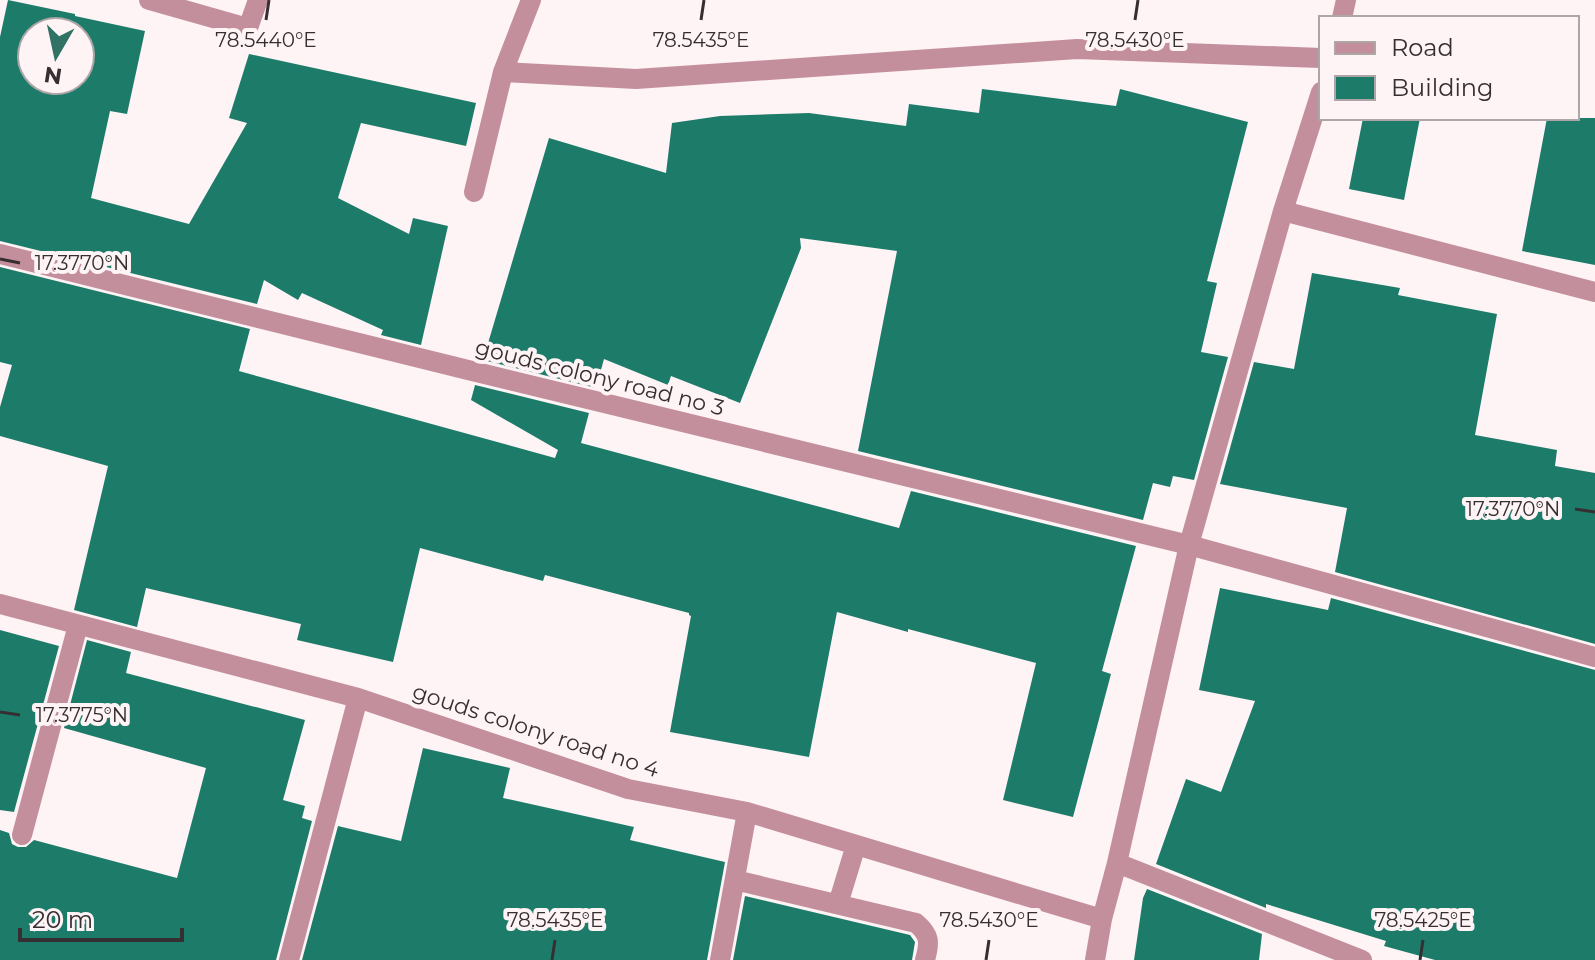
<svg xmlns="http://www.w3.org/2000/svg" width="1595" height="960" font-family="Montserrat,sans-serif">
<rect width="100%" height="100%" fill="#fef3f5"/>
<path fill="#1d7c69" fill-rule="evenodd" d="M8,0L75,14V16L145,31L127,114L110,111L91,198L189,224L247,123L229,118L249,54L476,103L466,146L361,123L338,198L409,234L413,218L448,226L421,345L381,335L383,330L302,293L298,300L264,280L257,304L0,241V37ZM32,32H80V80H32Z
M982,89L1116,106L1120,89L1248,122L1207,281L1217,283L1201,352L1228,357L1194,480L1173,476L1170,487L1153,483L1143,520L858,451L897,251L800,238L801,248L740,403L671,376L668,385L604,359L596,388L483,360L549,138L666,173L672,123L720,116L809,113L906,126L909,104L979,113Z
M1363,118H1420L1404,200L1349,189Z
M1547,118H1595V265L1522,251Z
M0,267L250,329L239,371L555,458L558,450L471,400L475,385L589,413L581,443L899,528L911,491L1136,546L1102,671L1111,674L1073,817L1003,800L1036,663L908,629V632L837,612L809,757L670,732L691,616L689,615V613L545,575L543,581L420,548L393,662L297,640L301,624L146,588L137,627L74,610L108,466L0,436V407L12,365L0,362Z
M1312,273L1400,288L1398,295L1497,314L1475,435L1557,450L1555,466L1595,473V644L1335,572L1347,508L1220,484L1254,362L1294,369Z
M1220,588L1328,610L1331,598L1595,670V960H1435L1384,946L1386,941L1266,904V908L1156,864L1186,779L1221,792L1255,701L1199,690Z
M0,630L59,646L14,812L0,810Z
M87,640L131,652L126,673L305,720L283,800L305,806L302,818L312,821L276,960H0V830L9,833L12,844L18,847H26L34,840L177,878L206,768L64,728Z
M423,748L510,768L503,798L634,827L630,840L725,862L707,960H302L338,826L401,841Z
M1147,889L1262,934L1259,960H1134L1143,898Z
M745,896L910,935L915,942L912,960H733Z"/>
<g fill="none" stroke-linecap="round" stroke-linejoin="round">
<path stroke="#c48f9c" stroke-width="20" d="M149,0L248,28L258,0
M1342,18L1346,0
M503,72L636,79L1077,49L1321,58
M474,192L503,72L531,0
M1283,211L1595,292
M0,254L464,369L1189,545L1595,657
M0,604L358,698L628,789L747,812L1102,919
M22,835L78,625
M1117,863L1362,960
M735,880L916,923C930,935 930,942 925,960
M838,904L856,845
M289,960L358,698
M720,960L747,812
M1095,960L1102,919L1117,863L1189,545L1283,211L1321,92"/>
</g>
<path fill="none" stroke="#362f31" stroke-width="3" d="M266,20L269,0M701,20L704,0M1135,20L1138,0M0,259L20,263M1575,509L1595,512M0,712L20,715M552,960L555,940M986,960L989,940M1420,960L1423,940"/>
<g text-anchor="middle" stroke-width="8" stroke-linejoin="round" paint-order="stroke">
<g font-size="22" fill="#362f31" stroke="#fef3f5">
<text transform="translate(600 377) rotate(14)" y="8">gouds colony road no 3</text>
<text transform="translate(536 730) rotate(18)" y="8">gouds colony road no 4</text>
</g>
</g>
<g font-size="20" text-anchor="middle" fill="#362f31" stroke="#fef3f5" stroke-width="8" stroke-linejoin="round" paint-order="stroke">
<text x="266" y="47">78.5440°E</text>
<text x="701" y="47">78.5435°E</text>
<text x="1135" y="47">78.5430°E</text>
<text x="82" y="270">17.3770°N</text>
<text x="1513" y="516">17.3770°N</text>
<text x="82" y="722">17.3775°N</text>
<text x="555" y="927">78.5435°E</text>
<text x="989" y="927">78.5430°E</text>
<text x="1423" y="927">78.5425°E</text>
</g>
<rect x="1319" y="16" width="260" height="104" fill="#fef3f5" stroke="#aea5a7" stroke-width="2"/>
<rect x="1335" y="42" width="40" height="12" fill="#c48f9c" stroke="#aea5a7" stroke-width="2"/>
<text x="1391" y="56" font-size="24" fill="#362f31">Road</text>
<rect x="1335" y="76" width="40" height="24" fill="#1d7c69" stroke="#aea5a7" stroke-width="2"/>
<text x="1391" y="96" font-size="24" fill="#362f31">Building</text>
<g transform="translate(56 56) rotate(189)"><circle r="38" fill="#fef3f5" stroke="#aea5a7" stroke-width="2"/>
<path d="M0-6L14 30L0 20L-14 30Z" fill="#307364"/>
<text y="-12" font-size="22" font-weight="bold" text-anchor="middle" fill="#362f31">N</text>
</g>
<path d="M20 928v12h162v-12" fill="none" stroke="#362f31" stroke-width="4"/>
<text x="32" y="928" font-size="24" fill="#362f31" stroke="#fef3f5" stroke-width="6" paint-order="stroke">20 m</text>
</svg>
